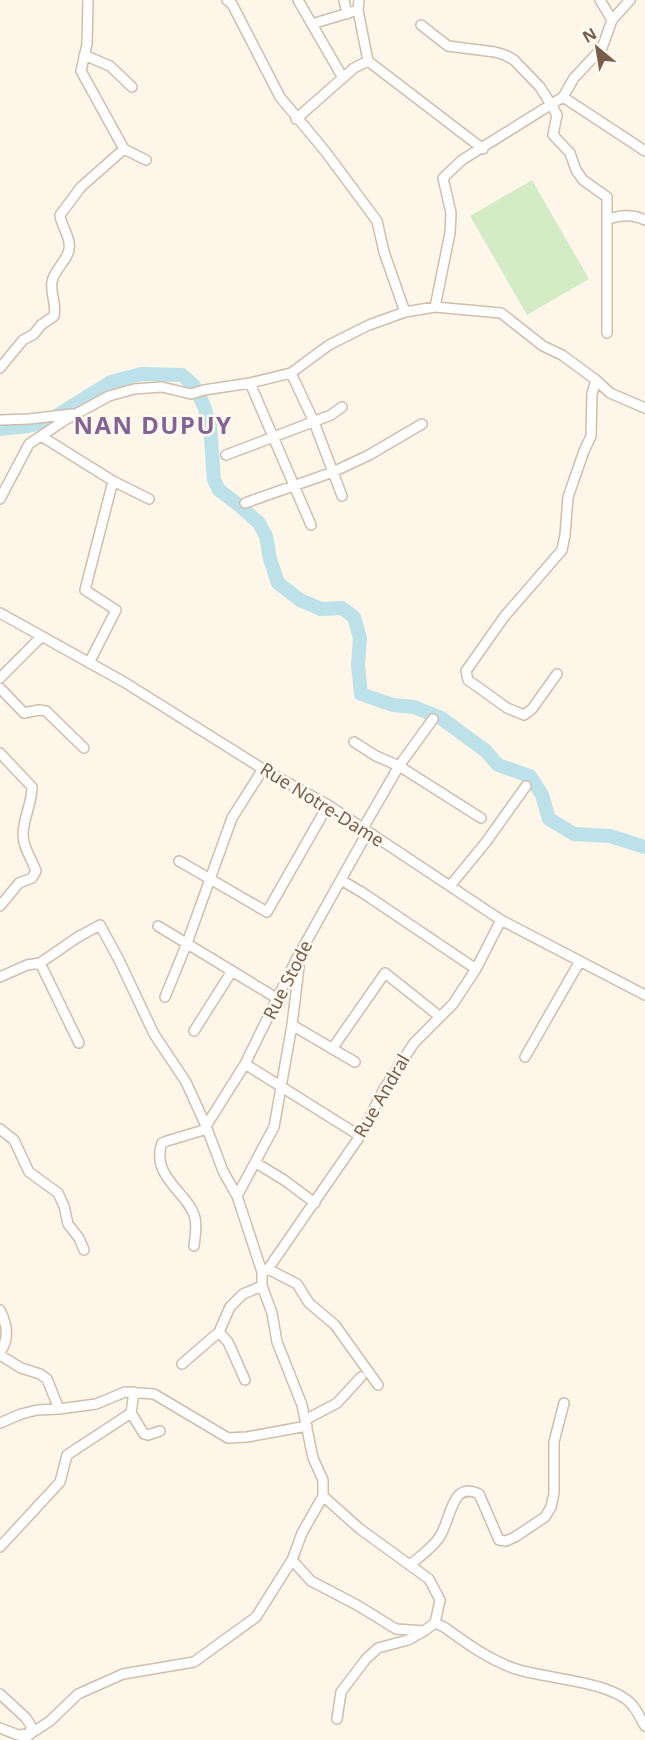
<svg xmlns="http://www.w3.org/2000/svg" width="645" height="1740" font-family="'Noto Sans',sans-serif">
<rect width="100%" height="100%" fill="#fdf6e9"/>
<path fill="#d4ecc6" d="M532,180L589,279L527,315L470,216Z"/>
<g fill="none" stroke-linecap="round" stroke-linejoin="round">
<path stroke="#bce1e8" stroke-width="14" d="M0,429L28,426L48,421L111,382L141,374L182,375L194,386L204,406L210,425L214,480L219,490L240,506L259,523L266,536L270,559L278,583L300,600L321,609L342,608L354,617L360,638L358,665L361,694L393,705L414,707L441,718L486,751L498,765L530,776L542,795L549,819L574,834L610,836L645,847"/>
<defs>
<path id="minor" d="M227,0L232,4L280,97L325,151L377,221L384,252L405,312
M298,0L343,78
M344,0L347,14
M359,0L358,10L368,61L483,149
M612,20L630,0
M312,24L358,10
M421,25L448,46L495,52L505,55L514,60L540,87L552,106L557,115L553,135L570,153L576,170L583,180L607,197V333
M84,55L110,66L132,87
M563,97L645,151
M296,119L354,68L368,61
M124,149L146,160
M608,219C622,215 632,214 645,220
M435,307L450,233L451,213L443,178L462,160L563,97L574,78L602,48L612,20L600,0
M0,368L23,340L34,334L41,325L54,316C57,304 50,294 52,282C54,268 72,258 69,243C68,233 61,225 60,215L81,187L124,149L81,71L87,44L88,0
M291,373L314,422L342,496
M250,383L311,525
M0,420L29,419L72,414
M41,436L113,481L149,499
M226,455L331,415L342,407
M0,499L29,444L65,420L109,396L134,389L162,387L191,394L204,390L250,383L291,373L329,345L369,325L405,312L435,307L501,313L543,346L562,355L596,380L610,393L645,408
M245,503L333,472L369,455L422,424
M0,613L124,682L263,769L328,805L501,920L645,995
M89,663L116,610L85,590L113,481
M557,674L532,709L524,715L507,708L468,680L466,671L504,617L562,550L565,535L568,497L584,451L591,436L592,394L596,380
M0,678L41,637
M0,688L24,713L39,710L46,711L84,748
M433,719L399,766L481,818
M354,742L376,756L399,766L362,830
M0,753L32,787C32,804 23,818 23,835C23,848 32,859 36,871L32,878L19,883L0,906
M179,861L267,912L328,805
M341,880L363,893L476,969
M450,886L486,842L526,786
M158,926L278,999
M40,963L79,1043
M0,977L27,965L40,963L78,937L100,925L119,960L154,1034L186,1082L206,1126L223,1171L237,1196L262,1272V1286L272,1313L277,1342L302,1405L313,1458L323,1480V1496L302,1533L292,1560L256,1617L194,1662L123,1674L78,1694L50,1721L30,1734L24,1740
M165,997L187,943L232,818L263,769
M292,1025L355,1062
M194,1031L232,971
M332,1049L385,973L439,1016
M525,1057L580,961
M245,1064L360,1136
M206,1126L245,1064L296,960L367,833
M0,1129L14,1140L29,1172L58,1193L64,1206L68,1224L79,1238L84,1250
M256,1163L284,1180L315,1203
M237,1196L274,1127L292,1025L299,967L296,960
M194,1246C195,1237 197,1228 195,1218C189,1193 150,1177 162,1143L167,1141L207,1129
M268,1269L297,1284L309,1303L335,1325L378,1385
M262,1272L268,1269L360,1136L384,1089L414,1043L453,1004L476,969L501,920
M0,1310C7,1324 10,1339 0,1352
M219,1332L228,1342L245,1380
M0,1355L21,1368L40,1374L47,1379L59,1409
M182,1364L219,1332L230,1307L243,1294L262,1286
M131,1413L144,1434L148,1435L160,1431
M305,1420L337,1403L361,1377
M0,1423L21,1414L37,1410L59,1409L96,1404L125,1392L154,1394L228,1438L247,1437L307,1426
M323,1496L360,1529L429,1579L440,1600L435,1623
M0,1547L60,1482L67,1455L131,1413L134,1392
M292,1560L311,1581L357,1605L396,1629L424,1631L435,1623L444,1627C466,1643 489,1660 516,1669C546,1679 614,1681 633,1706C638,1712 641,1720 645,1726
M410,1565C419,1557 431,1549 438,1539C451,1524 450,1479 479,1494L499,1540L506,1541L515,1537L545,1517L551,1507L554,1493V1442L564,1403
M0,1694L26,1718L31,1726L30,1734
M337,1719L341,1692L366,1659L378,1648L408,1640L424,1631
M0,1728L18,1735L30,1734"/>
</defs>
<use href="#minor" stroke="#d0bead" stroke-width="12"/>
<use href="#minor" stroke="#fff" stroke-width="9"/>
</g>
<g text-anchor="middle" stroke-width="5" stroke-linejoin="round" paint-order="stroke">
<g font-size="18" fill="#795d4b" stroke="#fffaf0">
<text transform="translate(322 805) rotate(32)" y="6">Rue Notre-Dame</text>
<text transform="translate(288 980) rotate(-63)" y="6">Rue Stode</text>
<text transform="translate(382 1096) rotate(-60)" y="6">Rue Andral</text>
</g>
<g font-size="24" font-weight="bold" letter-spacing="1.5" fill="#866395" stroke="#fffaf0">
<text x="153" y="434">NAN DUPUY</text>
</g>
</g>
<g transform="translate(597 48) rotate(330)" stroke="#fffaf0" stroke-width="4.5" paint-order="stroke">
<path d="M0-4.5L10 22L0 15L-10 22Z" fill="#795d4b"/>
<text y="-9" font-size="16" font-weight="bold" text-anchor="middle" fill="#795d4b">N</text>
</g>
</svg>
